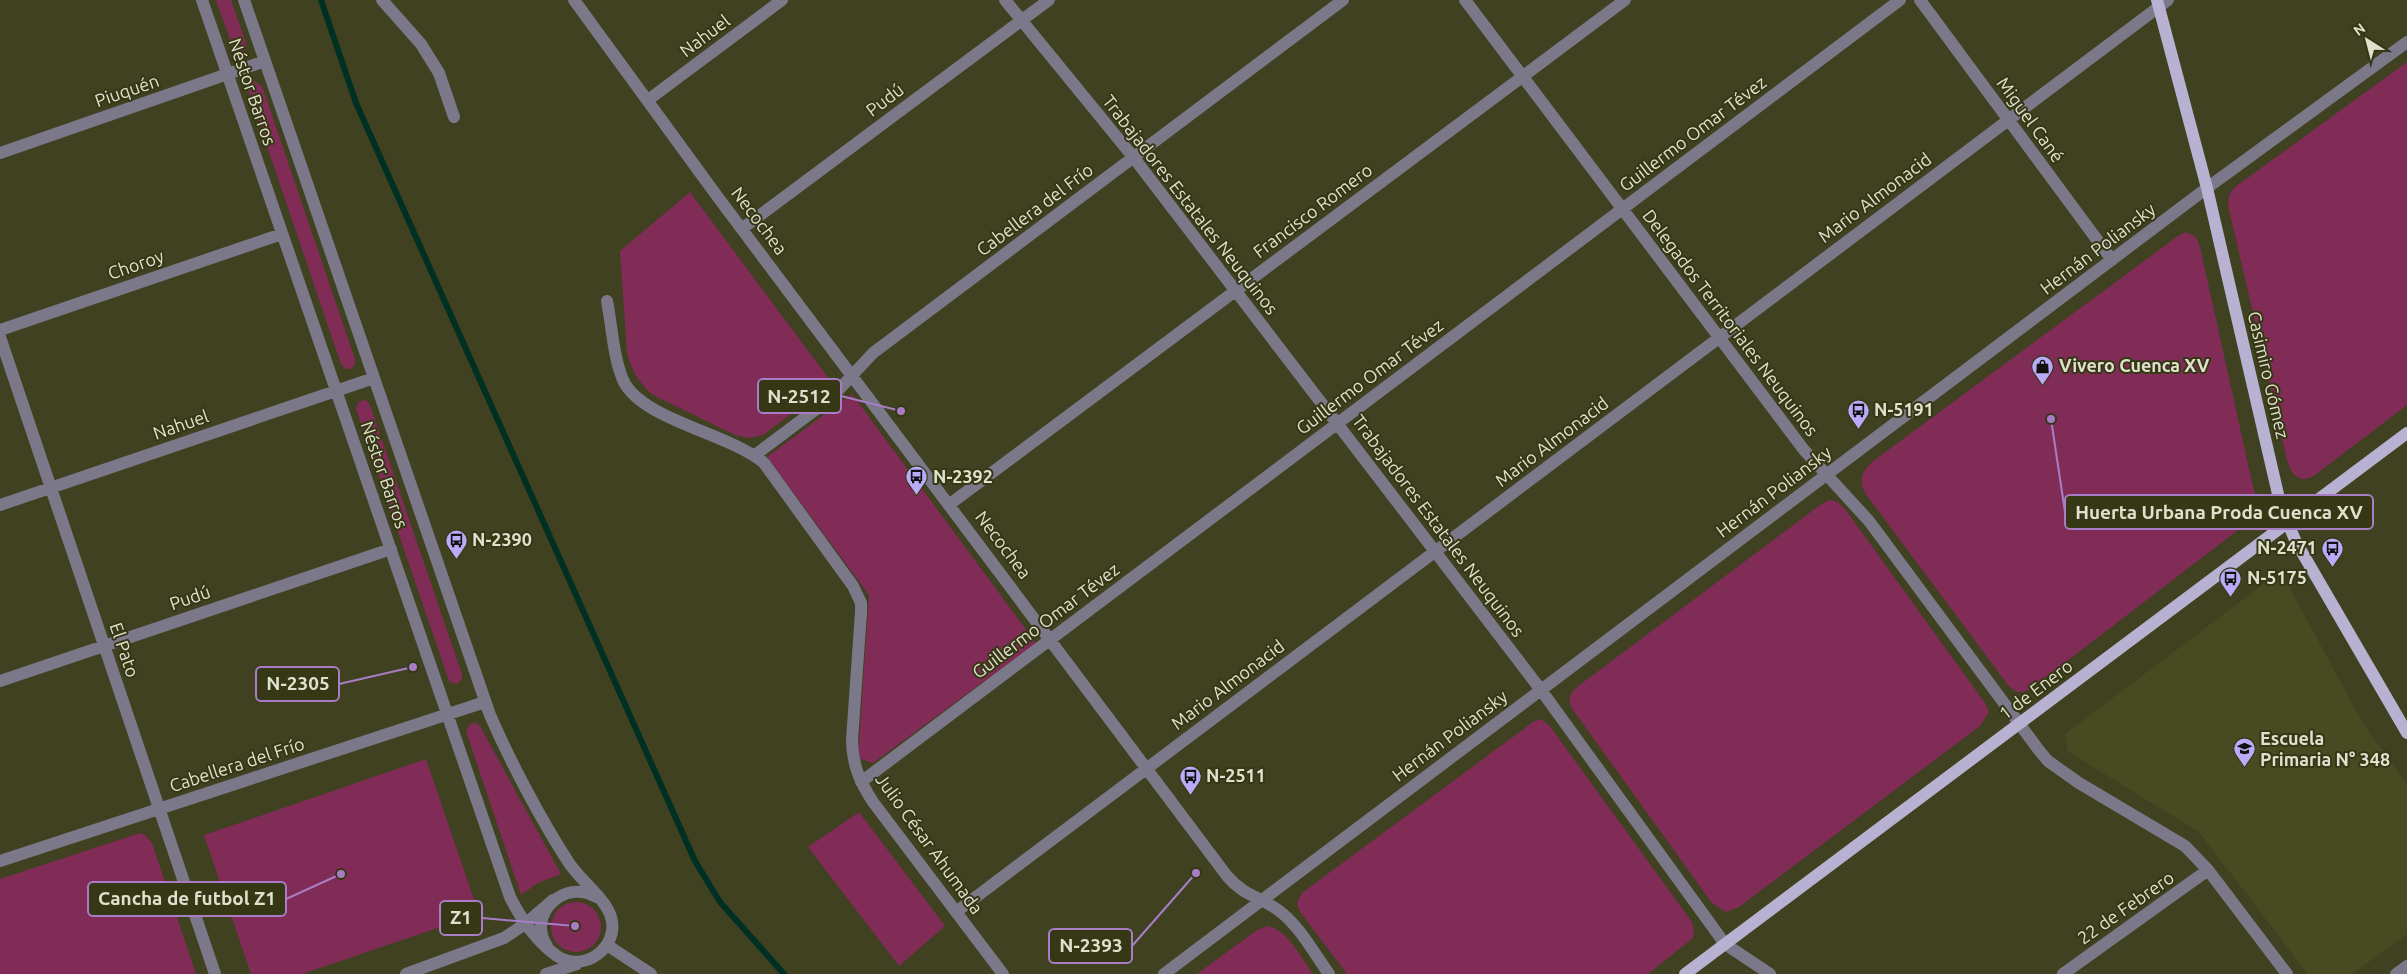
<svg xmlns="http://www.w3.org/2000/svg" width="2407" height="974" font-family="Ubuntu,sans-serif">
<rect width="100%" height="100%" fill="#3f4120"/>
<path fill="#484b21" d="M2269,580L2288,585L2364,725L2407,784V934L2352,974H2308L2199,832L2067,751L2066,733Z"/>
<path fill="#812c57" d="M216,0H231L247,46L242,54L234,51Z
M2407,62V405L2315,475C2300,485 2291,475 2287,460L2228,205L2229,195L2235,187Z
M254,81L262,86L355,359V364L350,369H345L341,364L248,90L249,83Z
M690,192L832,383L763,435L749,438L735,435L653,395C638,382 631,370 627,352L620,251Z
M2186,232L2196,237L2200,247L2258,509L2246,524L2033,687C2023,694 2017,694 2008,685L1865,493C1858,480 1862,472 1872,462L2178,236Z
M852,394L1036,643L873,763L858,758L869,595L767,457Z
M362,400L367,401L370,405L462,674V679L457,684L450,682L448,678L356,409L358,403Z
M1829,500L1838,502L1845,509L1985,703L1989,712L1980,726L1739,907L1726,912L1712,903L1573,710C1567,701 1569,694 1577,687L1820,505Z
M1540,719L1549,725L1692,922L1694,932L1693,938L1648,974H1347L1300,912L1297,903L1302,893L1533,722Z
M471,723H476L480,726L561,874L538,883L521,895L466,731Z
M426,759L479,914L302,974H251L204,835Z
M859,812L945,926L899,966L808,847Z
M140,833L145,835L152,843L196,974H0V879Z
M551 927a25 25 0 1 1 50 0a25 25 0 1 1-50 0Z
M1268,926C1288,930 1302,959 1313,974H1197L1257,930Z"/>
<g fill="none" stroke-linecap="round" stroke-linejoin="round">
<path stroke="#003024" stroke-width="6" d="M321,0L356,103L695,861L720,902L784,974"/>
<path stroke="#7b7989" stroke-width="12" d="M202,0L510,897C521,919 536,941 557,956C584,974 620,947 611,917C606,899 580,880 569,863C541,820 511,763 490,715L244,0
M382,0L421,44L439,73L454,117
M574,0L717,196L1227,876C1244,896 1259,896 1278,910C1299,925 1314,953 1329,974
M1005,0L1134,158L1541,690L1725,944L1770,974
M1465,0L1804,450L1869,521L2038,749L2048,761L2079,783L2185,846L2208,870L2287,974
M1920,0L2112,260
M648,100L782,0
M0,153L265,61
M743,228L1049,0
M607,301C612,326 613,356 623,380C641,420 729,433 764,463L853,586L861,603V612L852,740C852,764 860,782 873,802L1003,974
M0,330L282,234
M0,337L215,974
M755,455L831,398L873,353L1343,0
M950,504L1625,0
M0,505L374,378
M0,681L391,549
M861,782L1900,0
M0,861L485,702
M956,912L2168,0
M607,945L651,974
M547,946C526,914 565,878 596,897
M406,974L504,938L525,924L553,900
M546,974L577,964
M1164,974L2207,188L2407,42
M2063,974L2208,870
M2396,974L2407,966"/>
<path stroke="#b7b2d1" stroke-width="12" d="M2157,0L2207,188L2281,507L2296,542L2407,733
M1685,974L2407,433"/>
</g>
<defs>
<symbol id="shop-pin" viewBox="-11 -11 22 30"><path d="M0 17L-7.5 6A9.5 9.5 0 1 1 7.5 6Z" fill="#b9abf7" stroke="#353715"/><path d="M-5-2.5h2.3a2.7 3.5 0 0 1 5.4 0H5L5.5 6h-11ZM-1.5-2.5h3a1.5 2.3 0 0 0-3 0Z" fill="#111"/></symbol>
<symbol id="bus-pin" viewBox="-11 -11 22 30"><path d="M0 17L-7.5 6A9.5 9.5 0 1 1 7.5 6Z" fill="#b9abf7" stroke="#353715"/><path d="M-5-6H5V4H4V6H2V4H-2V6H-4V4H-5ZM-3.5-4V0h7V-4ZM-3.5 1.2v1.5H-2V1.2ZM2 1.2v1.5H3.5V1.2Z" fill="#111"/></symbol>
<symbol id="school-pin" viewBox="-11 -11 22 30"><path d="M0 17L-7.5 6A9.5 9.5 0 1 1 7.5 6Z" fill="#b9abf7" stroke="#353715"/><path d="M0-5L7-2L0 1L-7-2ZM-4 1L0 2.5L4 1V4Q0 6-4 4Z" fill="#111"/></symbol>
</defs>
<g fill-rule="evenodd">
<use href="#shop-pin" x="2030" y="354" width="25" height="34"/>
<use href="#bus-pin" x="1846" y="398" width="25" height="34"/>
<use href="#bus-pin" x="904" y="464" width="25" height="34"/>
<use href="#bus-pin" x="444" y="528" width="25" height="34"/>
<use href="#bus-pin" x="2320" y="536" width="25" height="34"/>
<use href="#bus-pin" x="2218" y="566" width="25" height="34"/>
<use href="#school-pin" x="2232" y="736" width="25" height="34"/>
<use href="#bus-pin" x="1178" y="764" width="25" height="34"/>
</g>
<g text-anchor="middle" stroke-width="4" stroke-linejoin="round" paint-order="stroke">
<g font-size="18" fill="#dfe1ce" stroke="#353715">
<text transform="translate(705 36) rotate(-37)" y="6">Nahuel</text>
<text transform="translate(127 91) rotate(-19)" y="6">Piuquén</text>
<text transform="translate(252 92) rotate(71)" y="6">Néstor Barros</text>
<text transform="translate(885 100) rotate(-37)" y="6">Pudú</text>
<text transform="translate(2030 120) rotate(54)" y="6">Miguel Cané</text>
<text transform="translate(1693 134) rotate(-37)" y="6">Guillermo Omar Tévez</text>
<text transform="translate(1875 198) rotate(-37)" y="6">Mario Almonacid</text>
<text transform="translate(1190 205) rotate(52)" y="6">Trabajadores Estatales Neuquinos</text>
<text transform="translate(1035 210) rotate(-37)" y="6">Cabellera del Frío</text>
<text transform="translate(1313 211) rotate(-37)" y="6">Francisco Romero</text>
<text transform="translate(759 221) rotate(53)" y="6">Necochea</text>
<text transform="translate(2098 249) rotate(-37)" y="6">Hernán Poliansky</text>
<text transform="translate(136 265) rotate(-19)" y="6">Choroy</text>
<text transform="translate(1730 323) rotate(53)" y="6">Delegados Territoriales Neuquinos</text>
<text transform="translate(2268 375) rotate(77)" y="6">Casimiro Gómez</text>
<text transform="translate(1370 377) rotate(-37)" y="6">Guillermo Omar Tévez</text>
<text transform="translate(181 425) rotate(-19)" y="6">Nahuel</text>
<text transform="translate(1552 442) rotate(-37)" y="6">Mario Almonacid</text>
<text transform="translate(384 475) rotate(71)" y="6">Néstor Barros</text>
<text transform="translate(1774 492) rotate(-37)" y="6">Hernán Poliansky</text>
<text transform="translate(1438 526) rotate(53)" y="6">Trabajadores Estatales Neuquinos</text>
<text transform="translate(1003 545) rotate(53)" y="6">Necochea</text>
<text transform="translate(190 598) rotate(-19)" y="6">Pudú</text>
<text transform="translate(1046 621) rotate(-37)" y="6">Guillermo Omar Tévez</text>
<text transform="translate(124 650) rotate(71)" y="6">El Pato</text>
<text transform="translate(1228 685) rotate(-37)" y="6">Mario Almonacid</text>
<text transform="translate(2036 690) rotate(-37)" y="6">1 de Enero</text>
<text transform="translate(1450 736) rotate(-37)" y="6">Hernán Poliansky</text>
<text transform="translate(237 765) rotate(-18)" y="6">Cabellera del Frío</text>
<text transform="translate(929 844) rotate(54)" y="6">Julio César Ahumada</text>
<text transform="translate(2126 908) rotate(-35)" y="6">22 de Febrero</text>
</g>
<g font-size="18" font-weight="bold" fill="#dfe1ce" stroke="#353715" text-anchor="start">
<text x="2059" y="372">Vivero Cuenca XV</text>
<text x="1874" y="416">N-5191</text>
<text x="933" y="483">N-2392</text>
<text x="472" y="546">N-2390</text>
<text x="2317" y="554" text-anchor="end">N-2471</text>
<text x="2247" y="584">N-5175</text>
<text x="2260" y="745">Escuela<tspan x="2260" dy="21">Primaria N° 348</tspan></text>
<text x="1206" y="782">N-2511</text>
</g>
</g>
<path fill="none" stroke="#a87dc6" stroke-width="2" d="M901 411L841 396M2051 419L2065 512M413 667L339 684M341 874L286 899M575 926L482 918M1196 873L1132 946"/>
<g fill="#a87dc6" stroke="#353715" stroke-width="2">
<circle cx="901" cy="411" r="5"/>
<circle cx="2051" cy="419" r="5"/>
<circle cx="413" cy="667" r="5"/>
<circle cx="341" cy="874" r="5"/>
<circle cx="575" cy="926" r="5"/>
<circle cx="1196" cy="873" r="5"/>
</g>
<g fill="#353715" stroke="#a87dc6" stroke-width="2">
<rect x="758" y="379" width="83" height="34" rx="5"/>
<rect x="2065" y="495" width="308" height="34" rx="5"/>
<rect x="256" y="667" width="83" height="34" rx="5"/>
<rect x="88" y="882" width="198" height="34" rx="5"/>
<rect x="440" y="901" width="42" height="34" rx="5"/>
<rect x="1049" y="929" width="83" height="34" rx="5"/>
</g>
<g font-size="19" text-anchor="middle" font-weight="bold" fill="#dfe1ce">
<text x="799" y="403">N-2512</text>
<text x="2219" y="519">Huerta Urbana Proda Cuenca XV</text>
<text x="298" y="690">N-2305</text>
<text x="187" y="905">Cancha de futbol Z1</text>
<text x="461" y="924">Z1</text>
<text x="1091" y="952">N-2393</text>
</g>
<g transform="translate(2367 40) rotate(324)" stroke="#353715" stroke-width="4" paint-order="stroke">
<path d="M0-4L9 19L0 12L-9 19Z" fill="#dfe1ce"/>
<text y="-8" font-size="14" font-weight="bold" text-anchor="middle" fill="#dfe1ce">N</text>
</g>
</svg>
